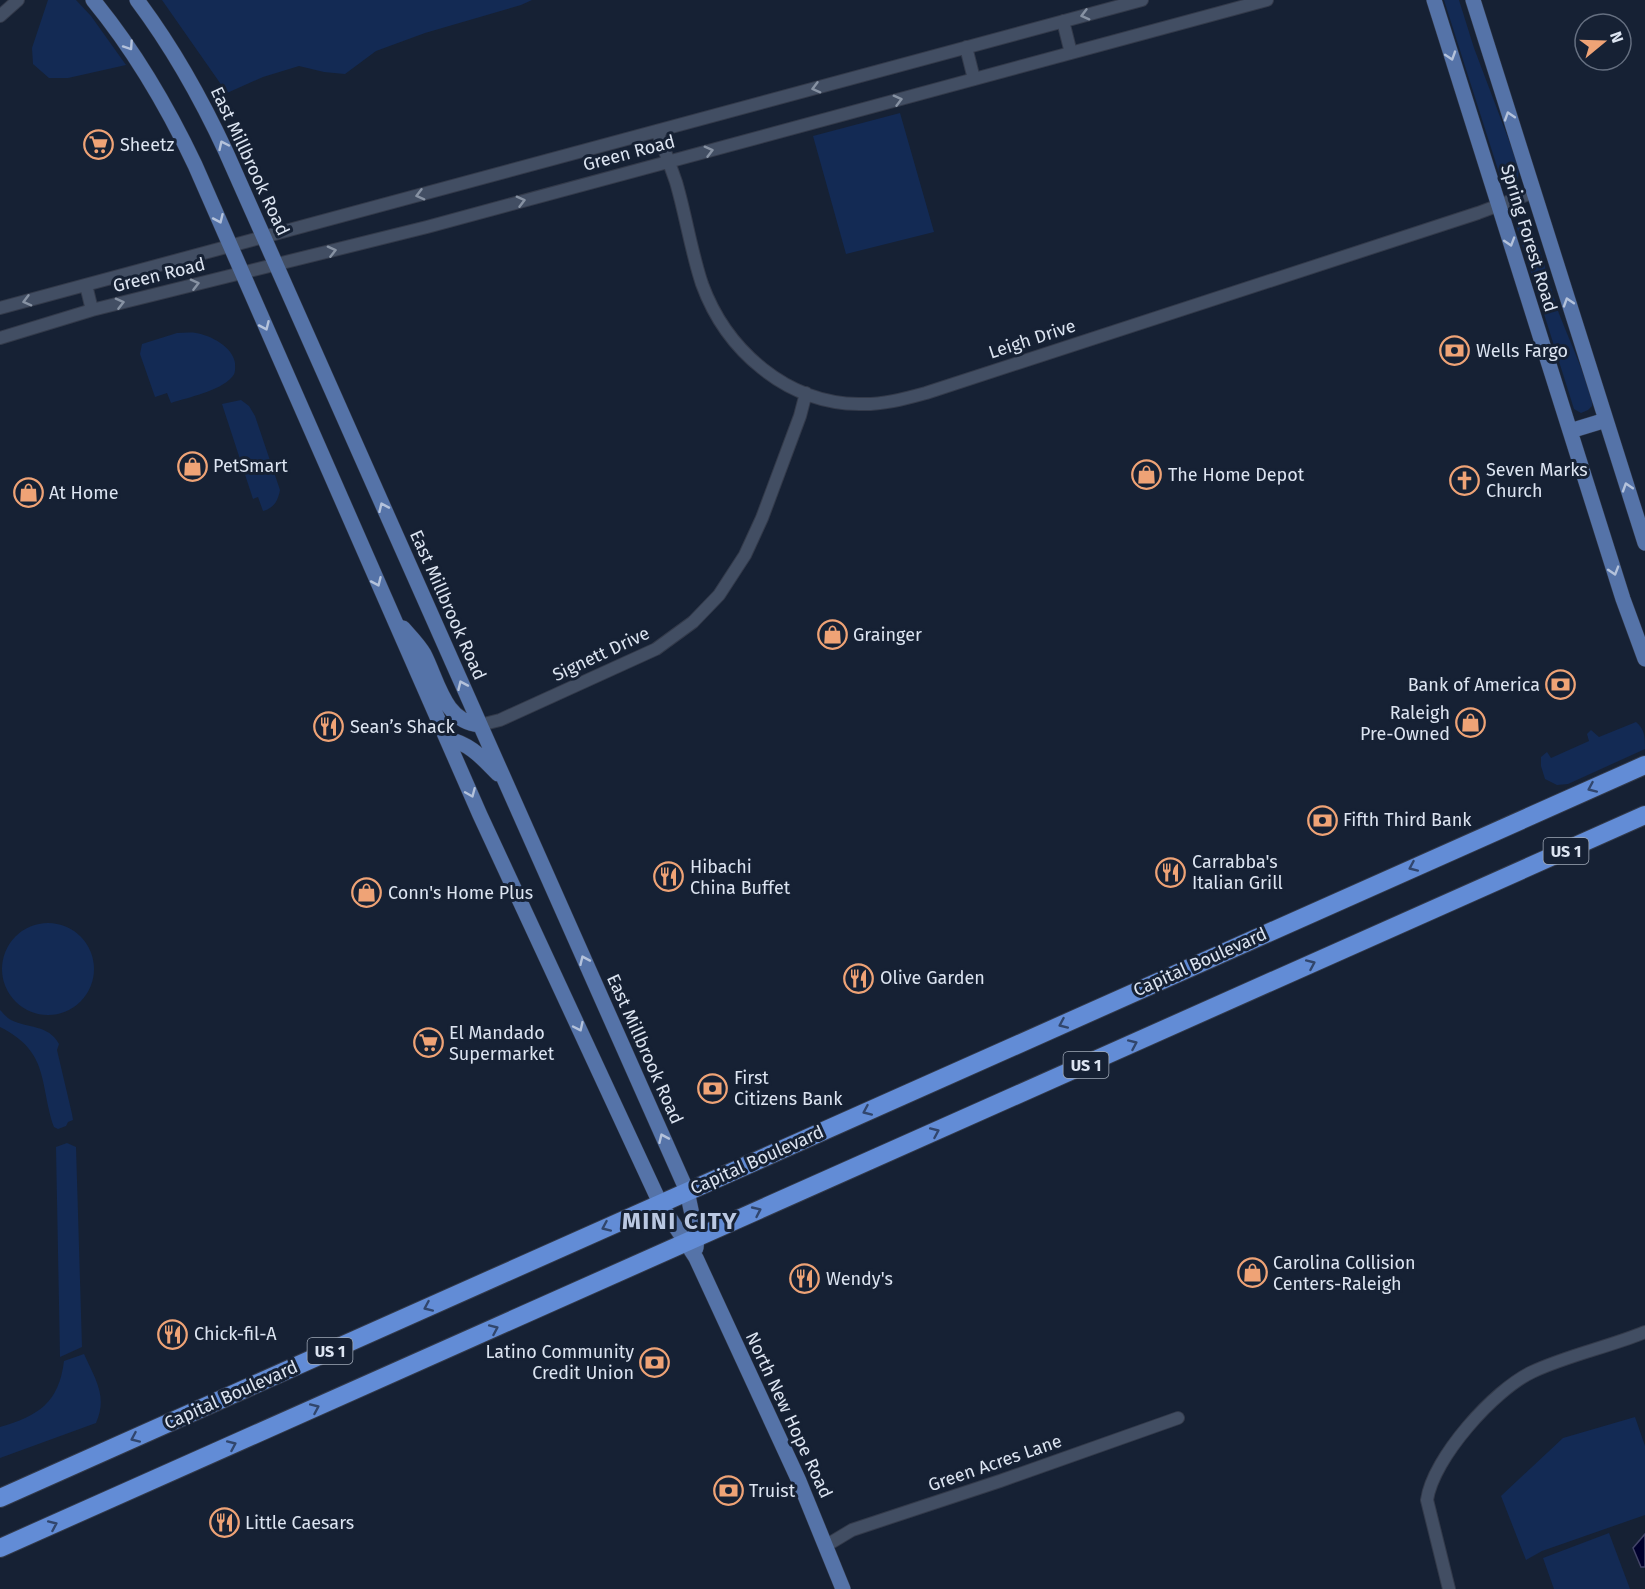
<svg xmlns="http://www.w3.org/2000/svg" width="1645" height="1589" font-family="'Fira Sans',sans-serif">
<rect width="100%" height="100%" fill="#162134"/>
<path fill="#132a54" d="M48,0H76L91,16L126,65L68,78H49L33,64L32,48Z
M162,0H532L521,5L425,33L376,51L345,74L324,72L299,66L263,77L227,93Z
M1444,0H1459L1474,48L1519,167L1518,179L1511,182H1504L1500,176Z
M900,113L934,232L846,254L813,136Z
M1526,221C1538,233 1552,296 1560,316C1571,344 1583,370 1592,398V406L1588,410L1581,413L1574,409L1516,225L1520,222Z
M177,333C183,333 190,332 196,333C210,335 233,347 235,363C235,368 236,373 232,377C220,391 189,397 171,403L167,393L155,397L140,354L142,344Z
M241,400L249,406L255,416L280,490C278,501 274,508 263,511L258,497L253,499L222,404Z
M1636,722C1645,729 1645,738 1645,749L1568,784L1557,785L1545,779L1541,766V757L1547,752L1551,758L1589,741L1587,734L1591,730L1599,737Z
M2 969a46 46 0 1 1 92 0a46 46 0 1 1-92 0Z
M0,1010C3,1013 7,1018 11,1020C29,1029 48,1024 59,1044L57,1050L72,1114L73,1120L68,1122L66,1126L58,1129L54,1127C39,1083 50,1052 0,1027Z
M67,1143L76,1147L82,1347L60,1357L56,1147Z
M84,1354C95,1379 108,1396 96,1423L0,1458V1427C38,1416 59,1403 64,1361Z
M1635,1417L1645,1446V1515L1542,1551L1526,1560L1501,1496L1563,1438Z
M1609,1533L1630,1589H1554L1543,1558Z"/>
<path fill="#00002c" stroke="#424467" stroke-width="1.5" d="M1645,1534V1567H1641L1633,1548Z"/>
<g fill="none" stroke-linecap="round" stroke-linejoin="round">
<defs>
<path id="minor" d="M0,16L18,0
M1063,21L1071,53
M966,47L974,79
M657,131C664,148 670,165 676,182C686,216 691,251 702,284C726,350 786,403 859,404C882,405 904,399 926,393L1478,213L1534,192
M86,285L92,310
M0,308L1142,0
M0,338L92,310L427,227L1267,0
M480,725L500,720L656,649L693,622L719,595L745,555L762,518L800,416L806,393
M827,1545L852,1530L1000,1481L1178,1418
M1449,1589L1427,1500C1433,1458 1494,1390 1532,1372C1568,1355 1609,1347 1645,1332"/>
<path id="major" d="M93,0C135,51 167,106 195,165L480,815L660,1203L696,1258L799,1481L843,1589
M137,0C173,48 201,98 226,152L687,1191L697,1238L696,1248
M1434,0L1623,599L1645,659
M1473,0L1645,543
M1570,431L1606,420
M403,628C410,636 419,645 424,654C438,681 444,722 480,725
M448,739C471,744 482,758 498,774"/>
<path id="highway" d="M0,1498L1645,765
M0,1548L1645,815"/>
</defs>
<use href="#minor" stroke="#333a4a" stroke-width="14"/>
<use href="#major" stroke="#333a4a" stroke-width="16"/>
<use href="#highway" stroke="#333a4a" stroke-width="20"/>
<use href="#minor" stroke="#424e63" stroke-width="12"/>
<use href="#major" stroke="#5573a8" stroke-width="15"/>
<use href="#highway" stroke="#628cd6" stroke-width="18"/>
</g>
<defs><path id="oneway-chevron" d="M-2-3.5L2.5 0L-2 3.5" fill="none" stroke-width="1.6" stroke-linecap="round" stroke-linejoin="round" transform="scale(1.5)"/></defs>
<g stroke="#8792a3">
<use href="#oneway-chevron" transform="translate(1085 15) rotate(165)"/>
<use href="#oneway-chevron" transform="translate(816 88) rotate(165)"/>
<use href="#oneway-chevron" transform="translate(898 100) rotate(-15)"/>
<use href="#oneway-chevron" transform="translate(709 151) rotate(-15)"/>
<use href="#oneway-chevron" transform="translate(420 195) rotate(165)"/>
<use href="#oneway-chevron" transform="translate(521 201) rotate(-15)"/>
<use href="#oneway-chevron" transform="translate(332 251) rotate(-14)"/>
<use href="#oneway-chevron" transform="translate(195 284) rotate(-14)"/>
<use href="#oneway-chevron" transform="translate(27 301) rotate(165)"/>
<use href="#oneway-chevron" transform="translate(120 303) rotate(-14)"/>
</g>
<g stroke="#b4c2db">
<use href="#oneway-chevron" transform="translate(129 46) rotate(56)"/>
<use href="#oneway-chevron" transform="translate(1451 56) rotate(72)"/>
<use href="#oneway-chevron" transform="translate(1509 116) rotate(-108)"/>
<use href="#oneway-chevron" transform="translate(223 145) rotate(-115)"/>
<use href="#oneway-chevron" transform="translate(219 219) rotate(66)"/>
<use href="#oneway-chevron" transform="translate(1510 242) rotate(73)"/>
<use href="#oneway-chevron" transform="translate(1568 302) rotate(-108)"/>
<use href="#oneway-chevron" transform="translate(265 326) rotate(66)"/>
<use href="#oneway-chevron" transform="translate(1627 487) rotate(-108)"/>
<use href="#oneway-chevron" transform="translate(383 507) rotate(-114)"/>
<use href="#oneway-chevron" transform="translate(1614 571) rotate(73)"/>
<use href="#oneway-chevron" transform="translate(377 582) rotate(66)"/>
<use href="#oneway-chevron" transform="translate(462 685) rotate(-114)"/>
<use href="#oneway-chevron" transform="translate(471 793) rotate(67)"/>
<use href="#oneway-chevron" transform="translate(584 960) rotate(-114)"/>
<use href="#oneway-chevron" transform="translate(579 1027) rotate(65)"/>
<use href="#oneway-chevron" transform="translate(663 1138) rotate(-114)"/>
</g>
<g stroke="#31466d">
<use href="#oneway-chevron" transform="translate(1592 788) rotate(156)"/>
<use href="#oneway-chevron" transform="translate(1413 867) rotate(156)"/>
<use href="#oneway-chevron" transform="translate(1311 964) rotate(-24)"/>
<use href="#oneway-chevron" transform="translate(1063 1024) rotate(156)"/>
<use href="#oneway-chevron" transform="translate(1133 1044) rotate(-24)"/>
<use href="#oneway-chevron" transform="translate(867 1111) rotate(156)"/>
<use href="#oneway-chevron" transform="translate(935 1132) rotate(-24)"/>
<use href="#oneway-chevron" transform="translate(757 1211) rotate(-25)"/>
<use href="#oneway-chevron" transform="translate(606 1227) rotate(156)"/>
<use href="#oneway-chevron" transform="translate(428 1307) rotate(156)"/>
<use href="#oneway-chevron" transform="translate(494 1329) rotate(-24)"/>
<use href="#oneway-chevron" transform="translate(315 1408) rotate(-24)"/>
<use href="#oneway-chevron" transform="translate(135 1438) rotate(156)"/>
<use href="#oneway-chevron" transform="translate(232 1445) rotate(-24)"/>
<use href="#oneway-chevron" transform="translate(53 1525) rotate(-24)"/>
</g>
<defs>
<symbol id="supermarket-ring" viewBox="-11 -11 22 22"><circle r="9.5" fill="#162134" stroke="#efa376" stroke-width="1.5"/><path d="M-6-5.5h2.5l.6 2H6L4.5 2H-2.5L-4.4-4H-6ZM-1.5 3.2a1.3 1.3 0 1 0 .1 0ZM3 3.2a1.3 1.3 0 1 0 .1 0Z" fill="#efa376"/></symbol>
<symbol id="bank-ring" viewBox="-11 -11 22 22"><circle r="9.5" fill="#162134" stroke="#efa376" stroke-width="1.5"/><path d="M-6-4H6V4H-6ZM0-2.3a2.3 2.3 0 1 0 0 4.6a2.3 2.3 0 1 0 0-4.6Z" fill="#efa376"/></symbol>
<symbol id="shop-ring" viewBox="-11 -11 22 22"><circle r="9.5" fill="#162134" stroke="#efa376" stroke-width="1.5"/><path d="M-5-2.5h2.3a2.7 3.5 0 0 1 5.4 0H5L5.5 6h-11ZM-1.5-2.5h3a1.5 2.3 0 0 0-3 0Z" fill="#efa376"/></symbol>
<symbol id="church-ring" viewBox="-11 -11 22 22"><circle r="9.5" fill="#162134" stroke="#efa376" stroke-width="1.5"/><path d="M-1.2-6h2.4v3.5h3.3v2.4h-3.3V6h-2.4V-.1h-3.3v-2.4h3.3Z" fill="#efa376"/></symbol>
<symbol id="restaurant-ring" viewBox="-11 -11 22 22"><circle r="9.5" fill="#162134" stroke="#efa376" stroke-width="1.5"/><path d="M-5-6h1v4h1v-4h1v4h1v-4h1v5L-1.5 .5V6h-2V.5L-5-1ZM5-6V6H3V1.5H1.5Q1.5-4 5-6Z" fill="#efa376"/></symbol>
</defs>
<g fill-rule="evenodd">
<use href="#supermarket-ring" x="82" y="128" width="33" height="33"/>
<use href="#bank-ring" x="1438" y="334" width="33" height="33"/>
<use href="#shop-ring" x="176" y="450" width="33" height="33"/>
<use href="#shop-ring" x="1130" y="458" width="33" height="33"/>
<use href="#church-ring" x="1448" y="464" width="33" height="33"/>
<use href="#shop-ring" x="12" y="476" width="33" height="33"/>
<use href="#shop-ring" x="816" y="618" width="33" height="33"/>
<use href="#bank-ring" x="1544" y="668" width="33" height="33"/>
<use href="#shop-ring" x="1454" y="706" width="33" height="33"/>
<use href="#restaurant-ring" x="312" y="710" width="33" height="33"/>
<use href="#bank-ring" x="1306" y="804" width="33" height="33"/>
<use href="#restaurant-ring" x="1154" y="856" width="33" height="33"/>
<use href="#restaurant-ring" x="652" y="860" width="33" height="33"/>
<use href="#shop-ring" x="350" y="876" width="33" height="33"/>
<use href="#restaurant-ring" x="842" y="962" width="33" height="33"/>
<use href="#supermarket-ring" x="412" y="1026" width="33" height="33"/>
<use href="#bank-ring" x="696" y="1072" width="33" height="33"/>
<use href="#shop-ring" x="1236" y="1256" width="33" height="33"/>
<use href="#restaurant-ring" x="788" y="1262" width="33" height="33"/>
<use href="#restaurant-ring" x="156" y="1318" width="33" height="33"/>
<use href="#bank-ring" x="638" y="1346" width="33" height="33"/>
<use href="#bank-ring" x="712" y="1474" width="33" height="33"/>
<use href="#restaurant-ring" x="208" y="1506" width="33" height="33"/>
</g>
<g text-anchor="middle" stroke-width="6" stroke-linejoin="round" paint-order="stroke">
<g fill="#162134" stroke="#a1aab8" stroke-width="1.5">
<rect x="1543.5" y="838" width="45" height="26" rx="4.5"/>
<rect x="1063.5" y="1052" width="45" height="26" rx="4.5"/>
<rect x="307.5" y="1338" width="45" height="26" rx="4.5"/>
</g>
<g font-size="16" font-weight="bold" fill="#dce4f1">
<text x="1566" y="857">US 1</text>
<text x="1086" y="1071">US 1</text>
<text x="330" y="1357">US 1</text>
</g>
<g font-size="18" fill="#dce4f1" stroke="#162134" text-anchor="start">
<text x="120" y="151">Sheetz</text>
<text x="1476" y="357">Wells Fargo</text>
<text x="213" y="472">PetSmart</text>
<text x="1486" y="476">Seven Marks<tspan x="1486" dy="21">Church</tspan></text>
<text x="1168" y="481">The Home Depot</text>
<text x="49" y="499">At Home</text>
<text x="853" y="641">Grainger</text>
<text x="1540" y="691" text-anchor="end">Bank of America</text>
<text x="1450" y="719" text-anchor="end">Raleigh<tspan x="1450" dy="21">Pre-Owned</tspan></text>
<text x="350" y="733">Sean’s Shack</text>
<text x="1343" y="826">Fifth Third Bank</text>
<text x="1192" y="868">Carrabba's<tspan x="1192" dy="21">Italian Grill</tspan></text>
<text x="690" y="873">Hibachi<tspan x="690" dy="21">China Buffet</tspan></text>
<text x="388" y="899">Conn's Home Plus</text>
<text x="880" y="984">Olive Garden</text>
<text x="449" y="1039">El Mandado<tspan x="449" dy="21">Supermarket</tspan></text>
<text x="734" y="1084">First<tspan x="734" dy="21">Citizens Bank</tspan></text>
<text x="1273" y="1269">Carolina Collision<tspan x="1273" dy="21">Centers-Raleigh</tspan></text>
<text x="826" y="1285">Wendy's</text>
<text x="194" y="1340">Chick-fil-A</text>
<text x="634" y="1358" text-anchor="end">Latino Community<tspan x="634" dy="21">Credit Union</tspan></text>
<text x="749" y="1497">Truist</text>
<text x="245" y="1529">Little Caesars</text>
</g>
<g font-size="18" fill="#dce4f1" stroke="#162134">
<text transform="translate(629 153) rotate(-15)" y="6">Green Road</text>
<text transform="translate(250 161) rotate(65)" y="6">East Millbrook Road</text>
<text transform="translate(1529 238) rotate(73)" y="6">Spring Forest Road</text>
<text transform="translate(159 275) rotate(-14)" y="6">Green Road</text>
<text transform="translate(1032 339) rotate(-18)" y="6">Leigh Drive</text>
<text transform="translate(448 605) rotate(66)" y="6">East Millbrook Road</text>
<text transform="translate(601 654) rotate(-25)" y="6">Signett Drive</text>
<text transform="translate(1200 962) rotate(-24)" y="6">Capital Boulevard</text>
<text transform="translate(645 1049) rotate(66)" y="6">East Millbrook Road</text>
<text transform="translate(757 1160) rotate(-24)" y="6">Capital Boulevard</text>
<text transform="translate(231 1395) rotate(-24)" y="6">Capital Boulevard</text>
<text transform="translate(789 1415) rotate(65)" y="6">North New Hope Road</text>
<text transform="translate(995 1463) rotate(-19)" y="6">Green Acres Lane</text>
</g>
<g font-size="24" font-weight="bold" letter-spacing="1.5" fill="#bac8e2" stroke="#162134">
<text x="680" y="1229">MINI CITY</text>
</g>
</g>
<g transform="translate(1603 42) rotate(71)"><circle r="28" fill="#162134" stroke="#656f80" stroke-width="1.5"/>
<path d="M0-4.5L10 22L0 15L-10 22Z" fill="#efa376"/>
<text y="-9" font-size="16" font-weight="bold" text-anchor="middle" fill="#dce4f1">N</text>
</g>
</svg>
